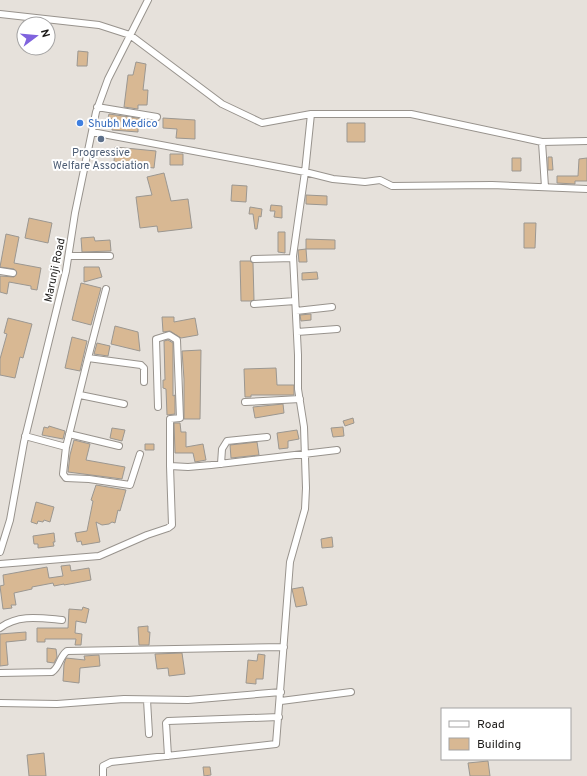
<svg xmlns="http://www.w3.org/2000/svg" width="587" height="776" font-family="Overpass,sans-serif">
<rect width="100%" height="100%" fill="#e6e1db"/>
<path fill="#d8b893" stroke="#9b9791" d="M78,51L88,52L87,66H77Z
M136,62L146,64L143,90H148L147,105H138V109L124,107L128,75H133Z
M109,114L151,120L150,125L138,124V132L112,130L113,121L112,119L108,118Z
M163,118L195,120V139L176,138L177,129L163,128Z
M347,123H365V142H347Z
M115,147L156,151L154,168L145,167V164L114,162Z
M170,154H183V165H170Z
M548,157H552L553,170H548Z
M512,158H521V171H512Z
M587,158V181H575V184L557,183V176H578L579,159Z
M164,173L171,201L188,199L192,228L158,232L157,226L140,228L136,197L152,195L147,177Z
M232,185L247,186L246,202L231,201Z
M306,195L327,196V205L306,204Z
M271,205L282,206V218L274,217L275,211H270Z
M250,207L262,209L261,217L259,216L257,229H255L253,214H249Z
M29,218L52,223L48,243L25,238Z
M524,223H536L535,248H524Z
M278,232H285V253L278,252Z
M6,234L19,237L14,263L41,268L37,290L31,289V286L9,282L7,294L0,292V276L14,277L17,273L14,269L0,267Z
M94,237L95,241L110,240L111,251L82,252L81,238Z
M306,239L335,240V249H306Z
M306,249L307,262H299L298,250Z
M240,261H250L253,263L254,300L251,301H241Z
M84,267H99L102,277L84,282Z
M317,272L318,279L302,280V273Z
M81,283L101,288L91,325L72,320Z
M311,314V320L301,321L300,315Z
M162,317H174V322L195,318L198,335L181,338L170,331L163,332Z
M8,318L32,324L23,358L20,357L15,378L0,375V359L7,334L4,333Z
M115,326L138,332L140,351L111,344Z
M72,337L87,341L80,371L65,368Z
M168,340L173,343V396L175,395V414L167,415L166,389L163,388V380H165L164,341Z
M97,343L110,346L108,356L94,354Z
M201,350L200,419H184V379L182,351Z
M276,368L277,385H294V395H251V397H245L244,369Z
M283,404L284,413L255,418L253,407Z
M353,418L354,423L345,426L343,421Z
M174,423H180L181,432H186V447L203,444L206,460L195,462L193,453H175Z
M49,426L65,431L63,439L42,435L44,427L48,428Z
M343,427L344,436L333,437L331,428Z
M112,428L125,430L122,441L110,438Z
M297,430L299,439L288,441V448L279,449L277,433Z
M74,440L90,444L86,460L125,467L122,479L68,472L70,455Z
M257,442L259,455L231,458L230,445Z
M145,444H154V450H145Z
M96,485L126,490L120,511L118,510L115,523L112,522L109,524L102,525L96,522L100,542L82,545L81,541L77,542L75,533L87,531L93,501L91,500Z
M36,502L54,507L50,522L44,520L43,522L38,521L37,524L31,522Z
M54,533L55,542H53L54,546L38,548V544H34L33,536Z
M332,537L333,547L322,548L321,539Z
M70,565L71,571L89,568L91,580L64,585V584L54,586L53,583L32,587V589L14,593L16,605H11L12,608L3,609L0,586L4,585L3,575L47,567L49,578L63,576L61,566Z
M303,587L307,605L296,607L292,589Z
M83,607L89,609L86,623L76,621L75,633L82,634L81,645H75L76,639H45V642H37V628H68L69,609L82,610Z
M148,626V632H150L149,645H139L138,627Z
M26,632V640L6,642L8,665L0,666V634Z
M47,648L56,649L57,657L54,663L47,662Z
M182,653L185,674L169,676L168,668L157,669L155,654Z
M258,654L265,655L263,679H256V684L246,683L248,660L257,661Z
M99,655L100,666L80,668L79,683L63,681L64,664L66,658L85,660L84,656Z
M44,753L46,776H29L27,755Z
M488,761L490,776H470L468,763Z
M203,767H210L211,775L204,776Z"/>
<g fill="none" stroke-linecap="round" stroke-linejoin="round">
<defs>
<path id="minor" d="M0,14L99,25L130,35L222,104L262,123L311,114H411L542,142L587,141
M97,107L157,117
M92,132L305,172L333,179L365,182L380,180L392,186L492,185L587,189
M542,142L545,187
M69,256H110
M254,259L293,258
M0,271L13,273
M254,304L295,301
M296,311L332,307
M297,332L337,329
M88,358L106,289
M80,395L124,404
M245,402L300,399
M158,407L156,339L169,335L177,340L180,418L170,419V466
M69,434L119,446
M25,436L66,447L63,474L66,478L89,479L130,485L140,454
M66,447L88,358L141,365L144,368V382
M221,464L222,449L227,441L267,437
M0,552L10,520L24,442L66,271L75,213L96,112L108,79L148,0
M0,564L99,556L147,535L168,528L172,525L170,466L188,467L211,465L337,450
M0,628C18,614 40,618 62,620
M0,673L52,672C60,667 59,657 67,651L284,647
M147,700L149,734
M281,701L351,692
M0,703L57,704L124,699L188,700L281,692
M168,756L166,723L168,721L279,717
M103,776V766L111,762L276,744L290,562L305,509L306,488L304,427L298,389V355L293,256L305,172L311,114"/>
</defs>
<use href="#minor" stroke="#98938d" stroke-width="8"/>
<use href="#minor" stroke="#fff" stroke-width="6"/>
</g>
<circle fill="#3f7fe0" stroke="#fff" stroke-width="1.5" cx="80" cy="123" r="4"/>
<circle fill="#5c6f8a" stroke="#fff" stroke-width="1.5" cx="101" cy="139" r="4"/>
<g text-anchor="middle" stroke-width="4" stroke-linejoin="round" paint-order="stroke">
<g font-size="11" fill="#366cbe" stroke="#fff" text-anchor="start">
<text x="88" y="127">Shubh Medico</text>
</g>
<g font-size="11" fill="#4e5e75" stroke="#fff">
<text x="101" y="156">Progressive<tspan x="101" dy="13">Welfare Association</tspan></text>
</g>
<g font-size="11" fill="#1c1a18" stroke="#fff">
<text transform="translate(54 270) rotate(-78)" y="4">Marunji Road</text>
</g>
</g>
<rect x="441" y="708" width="130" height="52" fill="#ffffff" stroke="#a4a3a3"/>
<rect x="449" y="721" width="20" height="6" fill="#ffffff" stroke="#a4a3a3"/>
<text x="477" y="728" font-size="12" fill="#1c1a18">Road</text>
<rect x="449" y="738" width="20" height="12" fill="#d8b893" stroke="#a4a3a3"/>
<text x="477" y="748" font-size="12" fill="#1c1a18">Building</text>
<g transform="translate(36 36) rotate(74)"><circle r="19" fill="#ffffff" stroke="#a4a3a3"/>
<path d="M0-3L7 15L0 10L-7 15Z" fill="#7f63de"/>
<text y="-6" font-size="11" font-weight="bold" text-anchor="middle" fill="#1c1a18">N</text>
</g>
</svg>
